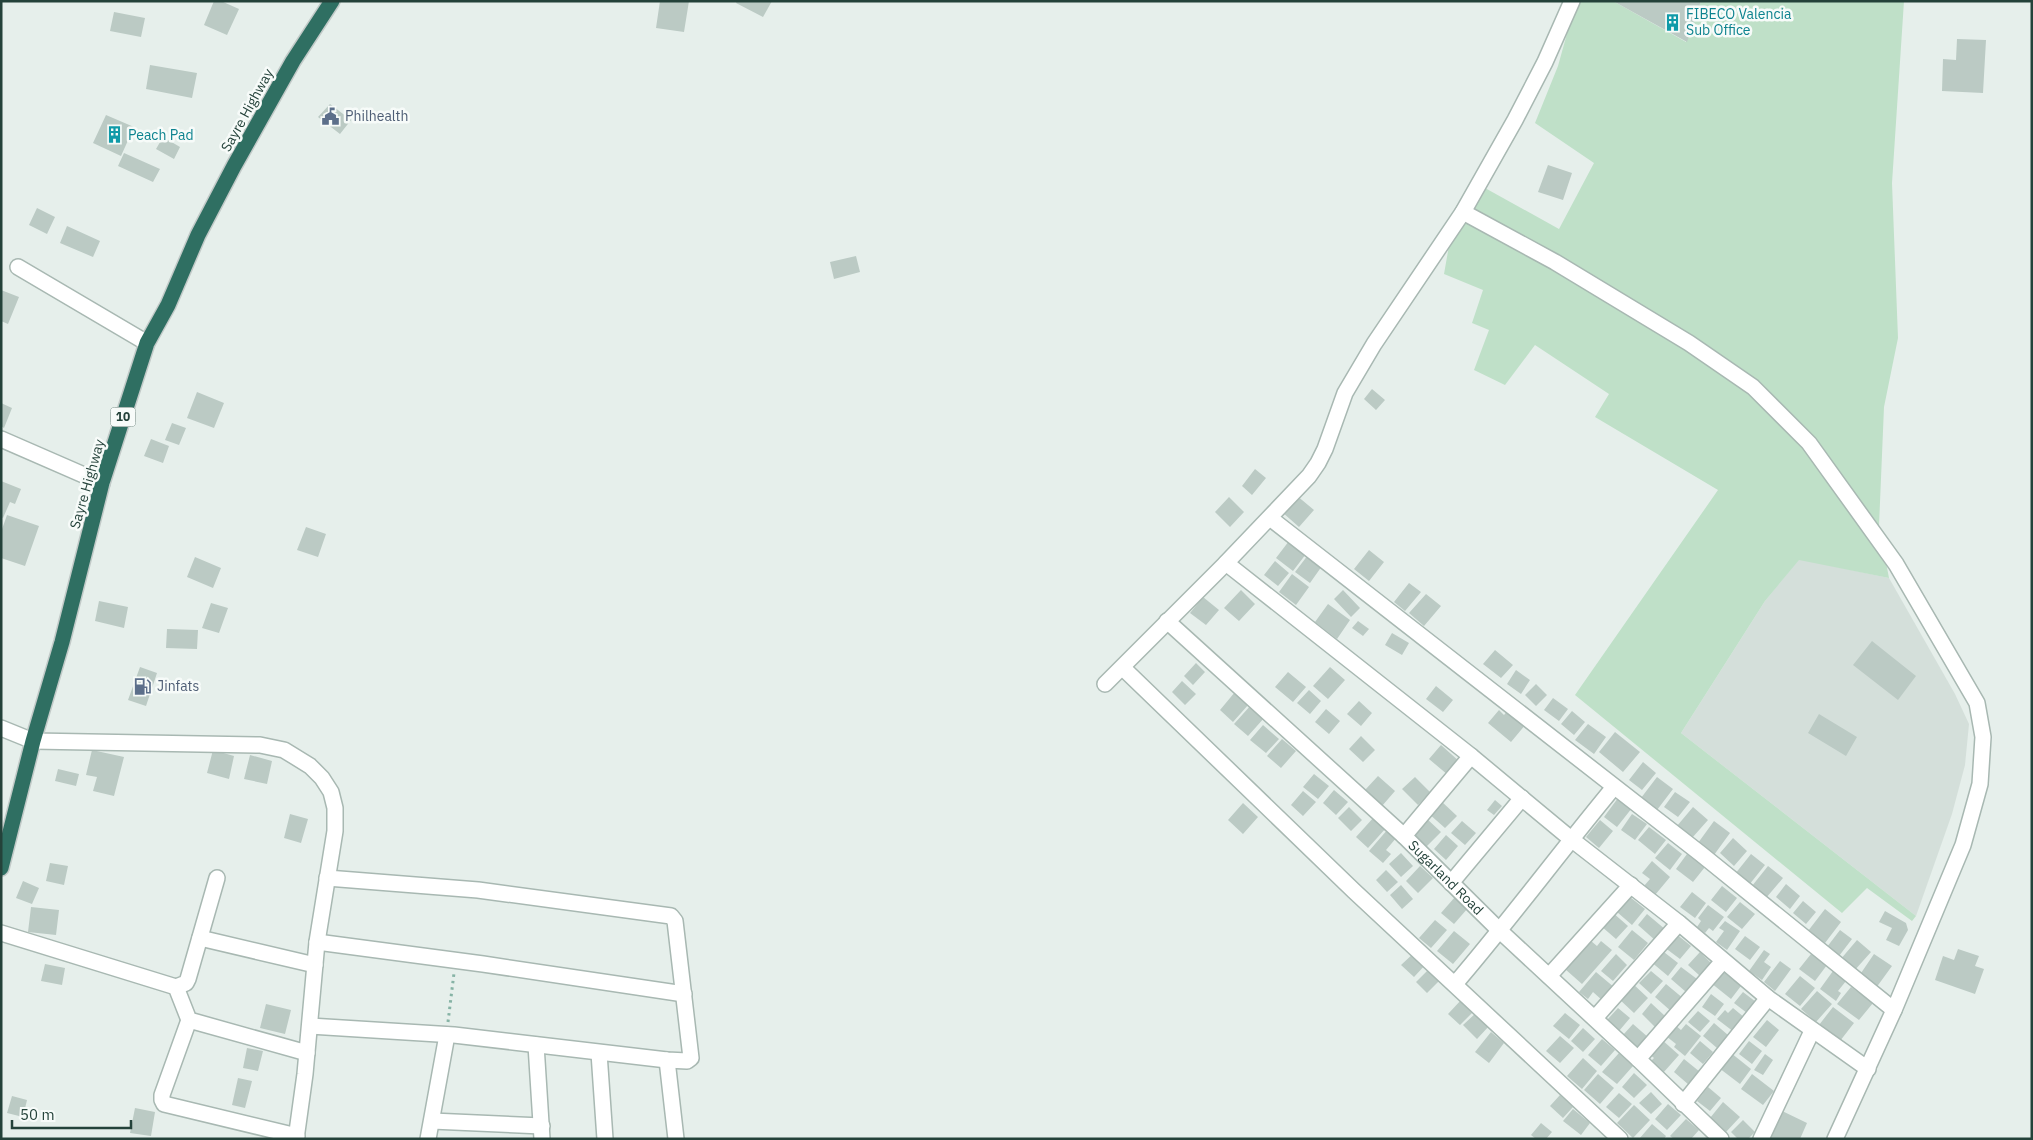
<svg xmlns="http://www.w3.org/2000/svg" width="2033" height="1140" font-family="'IBM Plex Sans',sans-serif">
<rect width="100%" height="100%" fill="#e6efeb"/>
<path fill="#d4dfda" d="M1799,559L1889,578L1955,694L1969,724L1965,765L1952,814L1916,916L1681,733L1765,601Z"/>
<path fill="#bfe0c8" d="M1578,1H1613L1686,42L1701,1H1904L1892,183L1898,338L1884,407L1879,526L1889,578L1799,560L1765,601L1681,733L1916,916L1912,921L1867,888L1842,913L1575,695L1718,490L1595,417L1609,394L1535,345L1505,385L1474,370L1489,330L1472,323L1483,290L1444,274L1450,240L1485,188L1559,229L1594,163L1535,123L1558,66L1573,12Z"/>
<path fill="#bbcac4" d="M214,1H221L239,9L227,35L204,25Z
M660,1H689L684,32L656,28Z
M737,1H772L763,17L736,3Z
M1613,1H1701L1687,42Z
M114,12L145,18L141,37L110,31Z
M1957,39L1986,40L1983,93L1942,91L1943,59L1956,60Z
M150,65L197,73L192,98L146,89Z
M330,104L351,120L340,134L318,117Z
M106,115L134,127L121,156L93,143Z
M163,137L180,147L174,159L156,149Z
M124,153L160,169L153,182L118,166Z
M1548,165L1572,173L1563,200L1538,192Z
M37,208L55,217L47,234L29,225Z
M67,226L100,241L93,257L60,243Z
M856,256L860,272L834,279L830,262Z
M1,290L19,297L8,324L1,321Z
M1372,389L1385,400L1376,410L1364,399Z
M197,392L224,403L214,428L187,418Z
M1,403L12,408L4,428L1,426Z
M172,423L186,428L179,445L165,440Z
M151,439L169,446L163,463L144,456Z
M1255,469L1266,478L1252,495L1242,486Z
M1,481L21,489L15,504L10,502L3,518L1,517Z
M1296,495L1314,510L1299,527L1282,512Z
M1229,497L1244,512L1230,527L1215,512Z
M7,515L39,526L25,566L1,558V532Z
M306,527L326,534L318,557L297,550Z
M1289,541L1306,554L1293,571L1276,558Z
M1369,550L1384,562L1369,581L1354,569Z
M1308,555L1322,566L1310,583L1295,572Z
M195,557L221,568L213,588L187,577Z
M1275,561L1289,573L1278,586L1264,575Z
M1292,574L1309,587L1296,605L1279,592Z
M1409,583L1421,592L1405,611L1394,602Z
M1241,590L1255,604L1239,621L1224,608Z
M1343,590L1360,608L1351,617L1334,599Z
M1426,594L1441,606L1424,626L1409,613Z
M1203,597L1219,610L1206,625L1190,613Z
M99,601L128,607L124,628L95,621Z
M211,603L228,608L219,633L202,628Z
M1328,604L1350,620L1337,639L1315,622Z
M1358,621L1369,629L1363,636L1352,628Z
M167,629L198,630L197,649L166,648Z
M1392,633L1409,643L1402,655L1385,645Z
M1872,641L1916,676L1898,700L1853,665Z
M1495,650L1513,665L1501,678L1483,664Z
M1196,663L1205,672L1193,685L1184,676Z
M140,667L157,673L146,706L128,700Z
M1330,667L1345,680L1328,699L1313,686Z
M1516,670L1530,680L1521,694L1507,684Z
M1288,672L1306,687L1293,702L1275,687Z
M1182,681L1196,694L1185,705L1172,692Z
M1536,684L1547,695L1536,706L1525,695Z
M1436,686L1453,700L1443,712L1426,699Z
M1309,690L1321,701L1310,714L1297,703Z
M1235,692L1249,704L1233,722L1220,710Z
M1553,698L1568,709L1559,721L1544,710Z
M1359,701L1372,713L1361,726L1347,714Z
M1251,705L1265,717L1248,736L1234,724Z
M1326,709L1340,721L1329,734L1315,722Z
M1509,709L1526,724L1511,742L1488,723L1499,710L1504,715Z
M1572,711L1585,722L1574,735L1561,724Z
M1819,714L1857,737L1846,756L1808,733Z
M1588,724L1606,737L1594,754L1575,740Z
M1263,725L1279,739L1266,753L1250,740Z
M1615,732L1640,752L1623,772L1599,752Z
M1361,736L1375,750L1363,762L1349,749Z
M1282,739L1296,751L1281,768L1267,756Z
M1441,745L1460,762L1448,775L1429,759Z
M92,750L124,757L114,796L93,791L97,777L86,775Z
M213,750L234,756L229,779L207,773Z
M250,755L272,761L267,784L244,779Z
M1643,762L1656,773L1642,790L1629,780Z
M58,769L79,774L76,786L55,781Z
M1314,774L1329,786L1318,799L1303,787Z
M1378,776L1395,791L1382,806L1365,790Z
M1415,777L1430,792L1418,805L1402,789Z
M1657,777L1673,789L1657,810L1641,798Z
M1334,790L1348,802L1336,815L1323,803Z
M1303,791L1316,802L1303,816L1291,805Z
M1675,792L1690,802L1678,817L1664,807Z
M1618,798L1632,808L1617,827L1604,817Z
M1440,800L1457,816L1445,828L1428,813Z
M1495,800L1502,806L1494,815L1487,810Z
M1243,803L1258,817L1243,834L1228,820Z
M1349,807L1362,820L1351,831L1338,818Z
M1693,807L1708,820L1692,838L1677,826Z
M290,814L308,819L301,843L284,838Z
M1632,814L1647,824L1635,840L1621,830Z
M1374,817L1386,828L1368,848L1356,837Z
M1426,818L1441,832L1426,847L1412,833Z
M1600,820L1613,831L1599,848L1586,837Z
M1462,821L1476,833L1465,845L1451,833Z
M1714,821L1730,833L1714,855L1698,843Z
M1649,827L1666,840L1655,854L1638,840Z
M1388,829L1397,837L1386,850L1391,854L1383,863L1369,851Z
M1446,835L1458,846L1446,860L1434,849Z
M1733,838L1747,851L1734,866L1720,853Z
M1668,843L1682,854L1670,870L1655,858Z
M1401,853L1413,866L1401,877L1389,864Z
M1687,854L1705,867L1693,882L1676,869Z
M1751,854L1765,865L1749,885L1735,874Z
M1652,861L1670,877L1655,895L1644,886L1650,879L1642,873Z
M50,863L68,866L64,885L46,881Z
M1420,866L1433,878L1418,893L1406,881Z
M1768,866L1783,878L1766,898L1752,886Z
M1386,870L1398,882L1387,892L1376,880Z
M23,881L39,888L32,904L16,898Z
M1786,884L1800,896L1790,909L1776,897Z
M1401,885L1413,899L1402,909L1390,895Z
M1722,886L1737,898L1726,912L1711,900Z
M1692,892L1706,903L1695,918L1680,907Z
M1455,897L1468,908L1454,924L1441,913Z
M1630,897L1645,909L1632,925L1617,912Z
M1803,901L1816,912L1806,924L1793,913Z
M1740,902L1755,914L1742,929L1727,917Z
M1708,905L1724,917L1713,931L1709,928L1705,933L1697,927L1701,921L1698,918Z
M31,907L59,910L56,935L28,932Z
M1825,909L1841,922L1825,943L1808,931Z
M1885,911L1906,923L1908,930L1899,946L1886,940L1892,928L1879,922Z
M1612,912L1628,926L1616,939L1601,926Z
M1647,914L1666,930L1656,941L1638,925Z
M1435,920L1447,930L1431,948L1419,938Z
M1725,921L1740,931L1727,950L1716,942L1724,931L1719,928Z
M1632,930L1648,943L1634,960L1618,947Z
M1840,930L1852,939L1839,956L1827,947Z
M1454,931L1470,944L1453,964L1437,951Z
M1675,933L1691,946L1680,959L1664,947Z
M1745,936L1760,947L1750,960L1735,949Z
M1857,940L1871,952L1854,971L1840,960Z
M1591,941L1597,946L1601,941L1612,950L1582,984L1565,969Z
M1660,949L1678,963L1668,976L1650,961Z
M1958,949L1979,956L1975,966L1984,969L1975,994L1935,980L1943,956L1954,960Z
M1764,950L1770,954L1764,962L1771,967L1762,980L1749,971Z
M1415,952L1427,963L1414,977L1401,965Z
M1700,952L1711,963L1700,976L1688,965Z
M1616,954L1627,965L1613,981L1601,971Z
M1811,954L1827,965L1815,981L1799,969Z
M1874,954L1892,966L1876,988L1859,976Z
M1780,961L1791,969L1775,991L1764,982Z
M45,964L65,968L62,985L41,981Z
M1681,967L1697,979L1686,992L1671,979Z
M1430,968L1441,979L1427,993L1416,982Z
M1651,971L1663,981L1651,994L1639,983Z
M1722,971L1741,986L1731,999L1711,983Z
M1833,971L1846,981L1838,991L1841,993L1836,1001L1820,989Z
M1596,972L1615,988L1603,1001L1593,992L1588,999L1579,992Z
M1800,976L1815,988L1800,1006L1785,994Z
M1632,983L1648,998L1634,1013L1618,998Z
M1666,984L1684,999L1672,1012L1655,997Z
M1851,987L1873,1003L1859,1020L1837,1004Z
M1817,991L1832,1004L1816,1022L1801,1009Z
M1743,992L1756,1002L1747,1013L1734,1003Z
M1711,994L1724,1004L1715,1016L1702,1007Z
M1462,999L1474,1011L1460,1025L1448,1014Z
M1651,1003L1665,1016L1655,1027L1642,1014Z
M266,1004L291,1010L285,1034L260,1028Z
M1833,1007L1854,1023L1840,1041L1819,1025Z
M1618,1008L1630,1018L1619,1031L1607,1020Z
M1733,1008L1745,1018L1734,1032L1717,1019L1725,1010L1728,1013Z
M1698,1011L1710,1021L1700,1032L1688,1022Z
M1477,1012L1490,1025L1477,1039L1463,1025Z
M1565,1013L1580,1025L1569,1039L1553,1026Z
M1767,1020L1779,1030L1766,1047L1753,1037Z
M1714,1023L1728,1035L1717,1048L1703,1036Z
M1633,1024L1649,1038L1638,1049L1623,1035Z
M1686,1024L1701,1036L1685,1056L1674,1047L1676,1044L1666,1036L1675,1025L1681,1030Z
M1583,1028L1595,1039L1583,1052L1571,1041Z
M1491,1032L1504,1043L1489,1063L1475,1052Z
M1560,1036L1574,1048L1560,1063L1546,1051Z
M1602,1039L1615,1050L1601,1066L1588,1055Z
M1661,1039L1679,1055L1663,1073L1650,1062L1654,1058L1649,1054Z
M1700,1041L1713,1052L1703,1064L1690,1053Z
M1749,1041L1762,1051L1752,1064L1739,1054Z
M247,1048L263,1051L258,1071L243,1068Z
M1619,1053L1633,1066L1617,1084L1602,1072Z
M1731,1053L1751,1069L1740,1084L1719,1068Z
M1765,1054L1773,1060L1763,1075L1754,1070Z
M1583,1058L1597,1071L1582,1089L1567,1076Z
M1684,1059L1700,1072L1689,1085L1674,1072Z
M1634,1073L1647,1085L1634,1098L1622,1087Z
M1598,1074L1614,1088L1600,1104L1584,1090Z
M1752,1074L1774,1091L1763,1105L1741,1089Z
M238,1078L252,1081L245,1108L232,1105Z
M1708,1087L1721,1098L1710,1111L1697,1101Z
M1651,1092L1662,1104L1651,1114L1639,1103Z
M1619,1093L1632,1104L1619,1118L1606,1107Z
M1560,1095L1573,1107L1563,1118L1550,1106Z
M12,1096L27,1100L23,1117L7,1113Z
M1723,1102L1740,1117L1726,1132L1710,1118Z
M1668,1104L1681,1115L1667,1130L1655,1119Z
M1634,1105L1650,1120L1633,1138L1617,1123Z
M135,1108L155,1112L151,1136L130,1133Z
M1573,1109L1590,1123L1581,1135L1563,1121Z
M1778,1109L1807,1123L1800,1139H1764Z
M1686,1119L1699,1130L1691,1139H1674L1670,1136Z
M1743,1120L1755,1132L1748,1139H1738L1731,1132Z
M1541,1123L1552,1132L1546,1139H1536L1531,1135Z
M1652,1124L1666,1136L1664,1139H1639Z"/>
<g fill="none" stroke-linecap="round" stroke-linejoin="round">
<defs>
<g id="minor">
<path d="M1463,212L1555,262L1689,343L1753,387L1809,443L1896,564L1977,703L1983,737L1980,784L1963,845L1894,1010L1835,1139"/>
<path d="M18,267L147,343"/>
<path d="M1,439L102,483"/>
<path d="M1270,518L1701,854L1894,1010"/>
<path d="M1226,563L1471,756L1571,839L1679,923L1768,998L1868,1069"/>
<path id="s1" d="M1167,621L1404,836L1500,931L1638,1059L1721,1139"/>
<path d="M1123,668L1354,891L1620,1139"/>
<path d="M1105,684L1226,563L1309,476L1318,463L1325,449L1345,393L1374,344L1463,212L1515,120L1545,62L1572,1"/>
<path d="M1,728L33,741L260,745L284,750L310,766L322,778L331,792L335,808V831L317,942L305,1074L296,1139"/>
<path d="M1404,836L1471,756"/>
<path d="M1451,883L1522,798"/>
<path d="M1,933L176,987L189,1020L307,1053"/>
<path d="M200,938L315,965"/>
<path d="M317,942L483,964L684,994"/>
<path d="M1549,976L1631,885"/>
<path d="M1455,984C1510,920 1560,852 1614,787"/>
<path d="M176,987L186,983L188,979L217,878"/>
<path d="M1595,1018L1679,923"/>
<path d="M189,1020L162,1095V1100L164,1104L297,1136"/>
<path d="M310,1026L454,1035L667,1060L687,1061L691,1058L675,921L671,916L478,890L327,878"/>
<path d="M536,1045L542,1139"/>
<path d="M599,1053L605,1139"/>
<path d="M1638,1059L1723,961"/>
<path d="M667,1060L676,1139"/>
<path d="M1683,1104L1768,998"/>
<path d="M432,1121L542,1126"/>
<path d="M428,1139L447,1035"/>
<path d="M1761,1139L1812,1031"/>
</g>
<path id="highway" d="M1,868L33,741L62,642L102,483L147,343L168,305L198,235L234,166L293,61L332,1"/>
</defs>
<use href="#minor" stroke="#a8b8b2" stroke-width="18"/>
<use href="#highway" stroke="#c2cac8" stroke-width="18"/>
<path stroke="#86b3a5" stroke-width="3" stroke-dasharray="2.5 4" stroke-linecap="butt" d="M448,1022L454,973"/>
<use href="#minor" stroke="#fff" stroke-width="15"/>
<use href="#highway" stroke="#2f6f62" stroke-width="15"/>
</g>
<defs>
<symbol id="building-bare" viewBox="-9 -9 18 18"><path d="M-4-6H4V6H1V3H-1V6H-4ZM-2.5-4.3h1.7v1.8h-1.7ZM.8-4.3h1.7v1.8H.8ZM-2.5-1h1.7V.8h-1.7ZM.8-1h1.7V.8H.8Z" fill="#0f9aa8" stroke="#f7fbf9" stroke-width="2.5" paint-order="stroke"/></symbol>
<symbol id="civic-bare" viewBox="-9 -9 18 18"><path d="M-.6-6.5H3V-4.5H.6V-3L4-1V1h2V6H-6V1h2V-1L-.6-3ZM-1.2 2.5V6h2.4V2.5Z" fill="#5c6f8a" stroke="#f7fbf9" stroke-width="2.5" paint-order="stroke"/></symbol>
<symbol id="fuel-bare" viewBox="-9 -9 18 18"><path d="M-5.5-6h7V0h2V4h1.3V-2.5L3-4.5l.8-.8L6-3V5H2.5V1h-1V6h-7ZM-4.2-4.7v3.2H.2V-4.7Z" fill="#5c6f8a" stroke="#f7fbf9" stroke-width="2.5" paint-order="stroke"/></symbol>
</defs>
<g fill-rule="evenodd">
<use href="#building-bare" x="1660" y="10" width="25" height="25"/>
<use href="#civic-bare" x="318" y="104" width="25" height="25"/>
<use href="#building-bare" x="102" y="122" width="25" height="25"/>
<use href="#fuel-bare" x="130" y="674" width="25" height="25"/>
</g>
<g text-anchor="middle" stroke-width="5" stroke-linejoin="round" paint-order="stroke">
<rect fill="#f7fbf9" stroke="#637a73" stroke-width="1" x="110.5" y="407.5" width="25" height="19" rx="4"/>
<g font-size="12" font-weight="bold" fill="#24423a">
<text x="123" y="421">10</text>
</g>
<g font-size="14" fill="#0d838f" stroke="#f7fbf9" text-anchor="start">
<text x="1686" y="19">FIBECO Valencia<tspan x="1686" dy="16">Sub Office</tspan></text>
<text x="128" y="140">Peach Pad</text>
</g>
<g font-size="14" fill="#24423a" stroke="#f7fbf9">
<text transform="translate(247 110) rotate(-61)" y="5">Sayre Highway</text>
<text transform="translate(87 484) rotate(-74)" y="5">Sayre Highway</text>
<text dy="5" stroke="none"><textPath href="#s1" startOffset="379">Sugarland Road</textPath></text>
</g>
<g font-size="14" fill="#4e5e75" stroke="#f7fbf9" text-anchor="start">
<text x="345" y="121">Philhealth</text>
<text x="157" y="691">Jinfats</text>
</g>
</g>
<rect width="2033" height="1140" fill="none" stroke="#24423a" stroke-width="5"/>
<path d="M12 1120v8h119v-8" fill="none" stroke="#24423a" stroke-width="2.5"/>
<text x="20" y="1120" font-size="15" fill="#24423a" stroke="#f7fbf9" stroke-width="4" paint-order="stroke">50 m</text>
</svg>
